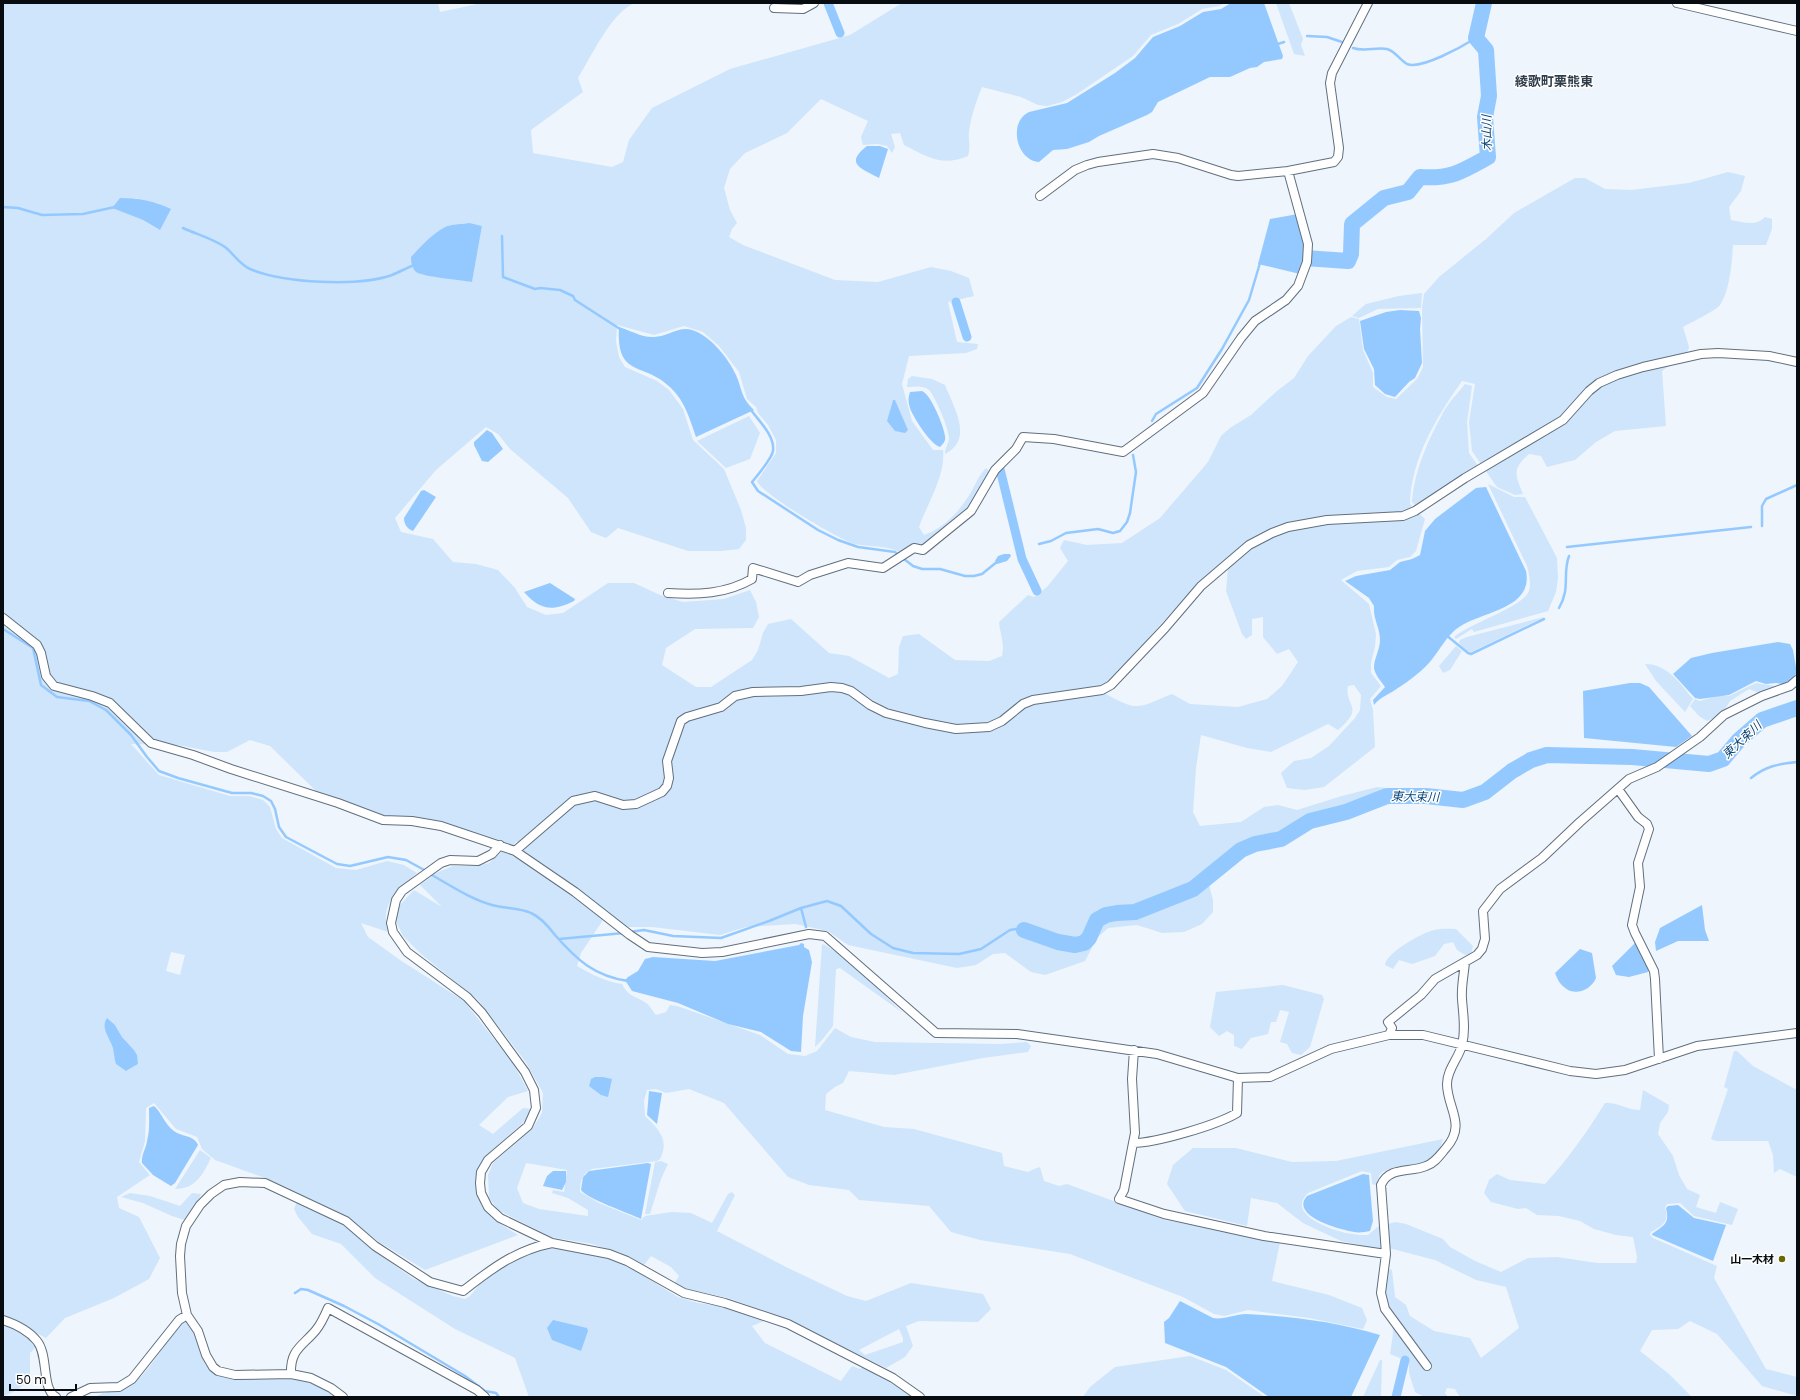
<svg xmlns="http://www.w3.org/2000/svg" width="1800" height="1400" font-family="Poppins,'Noto Sans JP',sans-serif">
<rect width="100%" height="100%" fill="#eef5fc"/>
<path fill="#cfe5fb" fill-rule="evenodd" d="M3,3H438L440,12L482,3H635C612,11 591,57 578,78L583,92L531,130L533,153L612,167L623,162L629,140L652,108L730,69L850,35L902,3H1225L1219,6L1202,9L1178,24L1151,35L1133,56L1077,94L1062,102L1047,106L1038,105L1021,97L982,87C976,102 971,116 969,132C968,141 971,145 968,156C942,167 928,157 904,145L900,133L891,134L895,147L892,153L887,146L877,144L863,145L861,137L868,121L821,99L787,133L745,153L730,169L724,188L730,210L737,223L732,229L729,237L743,245L835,280L878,282L931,267L951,271L969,278L974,296L948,302L957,342L978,344L977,349L966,353L909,356L902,384L912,421L933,450H943C946,475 927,504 919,527L924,535C942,529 958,513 968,497C975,487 977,477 986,468L989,471L969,508L922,546H912L900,552C885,545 870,547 855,544C840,540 760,493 757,481L776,453V440L768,425L758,413L756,407L747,399L739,372L719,346L703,332L684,326L654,335L617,325L616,341L619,357L625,367L657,381L669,390L683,409L693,440L724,469L741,510L746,528V540L739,549L722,551H688L618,528L606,538L591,532L568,498L510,449L498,434L486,427L436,470L395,518L401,532L433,539L453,562L476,564L498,570L515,588L527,607L546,615L563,613L608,583H634L660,595L683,602L724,599L750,590L756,602L759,617L753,628L695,629L666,648L662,665L696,687H711L752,660L758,650L763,633L768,624L791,619L829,653L849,656L889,678L898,674L899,647L903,636L919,634L955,660L989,661L1002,656C1005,644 1000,634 999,622L1028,595L1034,597L1047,587L1068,561L1060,548L1064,540L1087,545L1122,543L1160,518L1208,462L1221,436L1230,428L1251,415L1277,391L1294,378L1308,356L1336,326L1351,317L1359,319L1363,350L1373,373V387L1387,397L1396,399L1417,379L1423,367L1422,308L1424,294L1439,277L1486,239L1514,213L1575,178H1585L1605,189L1631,190L1689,183L1728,172L1745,176L1741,191L1729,207L1731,220C1743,222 1756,227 1765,217L1772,219V229L1766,245H1733C1732,262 1730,290 1720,305C1717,310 1690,323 1683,327L1689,347L1687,353L1662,371L1666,426L1615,431L1596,442L1575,460L1547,467L1541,456L1529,454C1512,469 1515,474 1523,494L1515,495L1497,487L1472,451L1469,422L1475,384L1462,381C1437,416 1411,459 1410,504L1425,519L1416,551L1410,557L1397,560L1389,567L1357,571L1341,580L1369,604L1376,634L1375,647L1371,663V673L1381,686L1370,699L1373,710L1375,747L1324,787L1305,790L1287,788L1281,773L1294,761L1311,758L1329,746L1355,718L1360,710L1361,695L1354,685L1348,686C1344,707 1366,706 1338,730L1328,724L1271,752L1247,748L1201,735L1196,768L1193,812L1200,826L1241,822L1264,807L1278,805L1297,810L1342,796L1377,787L1403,790L1376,796L1352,806L1305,819L1281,835L1243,844L1208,881L1213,900V912L1202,924L1184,932L1162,933L1137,925L1108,928L1097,938L1085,961L1045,975L1031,972L1005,953L993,954L976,965L957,968L848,945L828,931L795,924L746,927L720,935L652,927H626L546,866L523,852L525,848L516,841L514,846L436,820L384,816L317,792L270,746L250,740L227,752H214L178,745L131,744L159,775L230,796H249L263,800L270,807L276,829L282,838L336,868L356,870L387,861L404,865L417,873C399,890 379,903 388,932L361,923L368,937L400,960L464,1001L513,1063L528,1091L508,1097L479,1125L493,1134L523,1108L531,1109L525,1121L484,1157L475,1181L482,1207L497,1222L518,1235L425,1270L379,1242L349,1218L265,1178L215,1160L202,1149L197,1137L176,1129L154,1103L146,1108L145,1141L139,1162L150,1175L117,1197L119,1208L139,1217L160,1258L149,1279L114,1298L65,1318L46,1338L3,1316ZM135,198L160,204V230L143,220L112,208ZM470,223L482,226L472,281L429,275L416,272L411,257C420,247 432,234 445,227C452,224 462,224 470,223ZM893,400L908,430L890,410ZM1222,562L1228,569L1226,591L1242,634L1246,639L1252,635V619L1263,617V637L1277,654L1289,649L1298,662L1282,686L1267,699L1238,707L1190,704L1172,694C1139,707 1139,713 1106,694L1107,684L1196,585ZM171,952L185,955L180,975L166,971ZM115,1025L122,1037L134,1050L138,1064L126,1071L114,1057Z
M1276,3H1289L1303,39L1301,45L1305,56L1294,54Z
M1422,293L1421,308L1378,309L1359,318L1352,316L1366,304L1399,296Z
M912,376L932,379L945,385C954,408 974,439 945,454C945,448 948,445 949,439C950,431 935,396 929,390C923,385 914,387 907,387L908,379Z
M1465,384L1472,386L1467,422L1469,453L1478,466L1417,507L1412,502C1414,471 1429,438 1444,411C1449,402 1458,393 1465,384Z
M749,416L760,433L750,459L726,468L697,441Z
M1488,484L1514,497H1525L1557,558L1558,578L1556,592L1548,611L1474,632L1472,629L1456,639L1454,637C1471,623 1519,608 1528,593C1532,586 1529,574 1527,566Z
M1544,617L1471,652L1466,651L1459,643L1460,640L1467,637Z
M1456,646L1462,651L1450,670L1443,673L1439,666Z
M1645,664C1667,664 1680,683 1693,699L1685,712L1656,681Z
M1756,683L1775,686L1774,688L1759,693L1749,689L1730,701L1724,711L1718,716L1707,721L1699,716L1690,706L1695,699L1700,701L1717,696H1729Z
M502,851C540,868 571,895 603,920L581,953L577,966C591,974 606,982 622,984C629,998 635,995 646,1003C650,1005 653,1012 656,1015L666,1012L670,1005L677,1006L760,1035L788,1054L805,1056L817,1051L835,1028L851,1037L875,1042L1001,1044L1027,1042L1031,1046L1028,1052L983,1058L894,1075L849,1071L843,1083L835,1087L826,1094L825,1110L884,1127L914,1129L1002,1153L1004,1166L1028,1172L1034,1169L1040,1167L1044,1181L1059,1186L1067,1184L1165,1220L1280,1242L1272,1281L1329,1295L1362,1308L1367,1320L1363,1329L1309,1318L1248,1310L1224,1316L1214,1314L1183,1297L1070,1254L980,1240L951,1232L929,1206L859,1200L849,1190L809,1185L788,1177L724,1103L689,1089L666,1093L656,1089L647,1090L644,1101L645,1116C658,1129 670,1139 660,1159L657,1161L592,1169C582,1173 580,1181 580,1192L599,1203L641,1220L645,1216L672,1212L691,1213L712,1223L728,1194L732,1192L735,1195L717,1231L786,1267L847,1296L866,1301L911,1283L983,1294L991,1309L978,1322L919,1321L906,1326L913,1346L905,1357L886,1368L790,1321L728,1298L691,1290L674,1284L679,1276L671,1267L651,1256L644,1265L621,1253L592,1244L550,1237L498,1210L489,1198L488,1175L493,1163L533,1128L542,1113L543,1093L525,1061L478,1000L421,954L403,936L396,921L399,906L414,890L442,907L420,885L436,873L453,866H475L489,863ZM526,1163L567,1170L564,1192L553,1190L552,1193L568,1198L588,1210V1216L539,1209L523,1203L517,1188ZM899,1329L903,1338V1342L865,1355L859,1350Z
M1456,929L1473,946L1471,954L1465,955L1457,950L1453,942L1444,944L1435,956L1412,964L1399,960L1393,969L1385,965C1386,953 1420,934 1431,931C1439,928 1449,929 1456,929Z
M822,944C837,948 889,999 903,1013L840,968L836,969L833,1026L822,1040L815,1047Z
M1283,985L1322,995L1324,999L1310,1047L1301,1055L1292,1053L1287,1044L1280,1042L1289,1012L1280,1010L1276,1022H1271L1268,1034L1251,1038L1242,1049L1234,1046V1035L1227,1031L1219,1036L1210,1027L1216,992Z
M1734,1051H1737L1753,1066L1797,1090V1177L1780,1169L1774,1173L1773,1155L1768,1141H1716L1711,1139L1728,1089L1724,1087Z
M1643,1090L1669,1105L1668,1112L1660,1123L1658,1134L1673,1156L1679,1175L1687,1189L1700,1195L1696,1207L1716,1213L1720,1202L1738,1209L1732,1225L1694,1216L1680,1203L1667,1204L1665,1208C1670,1222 1662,1226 1651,1232L1650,1235L1653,1238L1717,1266L1714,1278L1766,1369L1797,1377V1396L1762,1386L1717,1334L1690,1321L1678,1329L1652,1330L1640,1351L1669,1374L1692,1397H1460L1455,1389L1447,1388L1445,1393L1448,1397H1424L1415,1392L1409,1373V1360L1403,1357L1400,1358L1390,1354L1393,1334L1392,1313L1386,1303L1385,1283L1389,1269L1392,1270L1395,1297L1406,1305L1410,1316L1434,1331L1470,1338L1481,1358L1519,1328L1506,1287L1476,1280L1435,1260L1389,1248L1388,1224L1396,1222L1406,1224L1443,1239L1450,1247L1475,1261L1501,1272L1528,1258L1557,1257L1597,1263H1636L1637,1257L1633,1237L1616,1235L1594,1229L1580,1221L1559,1216L1537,1215L1526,1208L1518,1209L1491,1202L1484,1193L1489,1180L1497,1174L1510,1180L1545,1184C1568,1159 1587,1132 1605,1103C1618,1102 1627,1110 1640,1110Z
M1443,1139C1434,1176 1395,1157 1379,1176C1378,1179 1377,1183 1376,1185L1372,1184L1371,1173L1362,1171L1308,1193C1284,1215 1336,1232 1352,1234C1357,1235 1363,1235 1368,1235L1380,1225L1382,1250L1341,1241L1303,1223L1277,1203L1251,1198L1247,1226L1185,1211L1167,1184L1173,1165L1193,1148H1236L1292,1162L1336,1161Z
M200,1150L211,1158C203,1174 196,1189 175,1189Z
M661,1161L668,1164L661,1179L650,1214H645L655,1162Z
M130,1193L150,1196L180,1206L192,1193L201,1194L200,1197L185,1220L172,1216L143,1203L121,1197Z
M297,1201L344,1223L376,1252L414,1279L453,1296L465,1299L470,1296L481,1283L502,1268L530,1253L550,1247L597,1254L621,1262L678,1297L698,1303L720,1306L762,1318L764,1321L752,1326L765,1343L841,1381L852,1366L860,1369L863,1367L909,1393L910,1397H529L515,1358L455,1329L375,1278L341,1244L312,1234L298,1217L294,1209Z
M187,1320L197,1334L205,1363L213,1373L244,1378L299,1379L318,1386L337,1397H95C108,1389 119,1392 132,1384C153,1370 166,1336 187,1320Z
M3,1324L23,1334L36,1347L30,1353V1378L19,1389L3,1397Z
M1190,1356L1226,1370L1265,1397H1083L1090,1387L1115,1367Z
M1380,1360H1382L1381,1397H1363Z"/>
<path fill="#94c9ff" d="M1231,3H1264L1283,56L1282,59L1264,62L1257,67L1250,68L1230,77H1210L1158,102L1152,112L1147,115L1099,136L1089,142L1067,149L1053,150L1039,162C1016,160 1008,122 1029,112L1067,103L1115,73L1135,58L1153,37L1180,26L1203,12L1221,9Z
M867,146H880L888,149L879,178C861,168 844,164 867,146Z
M120,198C138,198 155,201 171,209L160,230L143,220L112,208Z
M1298,214L1306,252L1300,274L1258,264L1270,219Z
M470,223L482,226L472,282C461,280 424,277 416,272C412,268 411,262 411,257C420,247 432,234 445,227C452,224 462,224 470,223Z
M1400,310L1419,311L1421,318L1420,329L1422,363L1415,378L1409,382L1395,397L1385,394L1375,385L1374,369L1364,349L1360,321L1386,312Z
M619,327C629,330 643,338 654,337C667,337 679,326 692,330C710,335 729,359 736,375C743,391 740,396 754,410L696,437C690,420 685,401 671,388C644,361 616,379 619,327Z
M922,391C931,394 944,427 945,436C946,441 943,444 940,447C931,445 913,417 910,408C908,402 908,398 910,392Z
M893,400H895L908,430L905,433L895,431L887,421Z
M487,430L492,433L503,449L488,462L482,461L474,445V442Z
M1486,487L1526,571C1534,611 1477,611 1455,630C1446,638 1440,649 1433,658C1424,670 1410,680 1398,688C1389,695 1381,696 1374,705L1373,700L1385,687C1381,681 1375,675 1374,668C1374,658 1380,650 1380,640C1380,627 1373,620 1374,606L1369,598L1345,581L1356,576L1390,570L1400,562L1412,559L1420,555L1425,531L1435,519L1476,488Z
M424,490L436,497L413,531C407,529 404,524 404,518L421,491Z
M1004,554H1010L1011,556L1007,561L997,564L995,561L998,556Z
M550,583L575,599L574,601C552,612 540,610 524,592Z
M1778,642L1790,644L1793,650L1797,673L1787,685L1776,683L1766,684L1756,681L1729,695L1700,699L1695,698L1673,674L1691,658L1712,653Z
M1630,683H1640L1649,687L1692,736L1676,747L1584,738L1583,691Z
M1702,905L1705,930L1709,941H1678L1656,951L1655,942L1660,928Z
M1636,942L1649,967L1648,972L1629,977L1616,975L1612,966Z
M801,943L804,944V947L809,950L812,962L803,1016L801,1052L791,1051L761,1032L728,1024L678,1003L632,991L625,980L628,977L638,971L645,959L653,957L715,961L799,945Z
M1580,949L1592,953L1596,978C1591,990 1575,997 1564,987C1559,983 1557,978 1555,973Z
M107,1018L115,1025L122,1037L134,1050L137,1055L138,1064L126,1071L116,1064C114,1058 114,1053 113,1048C110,1038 100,1028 107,1018Z
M595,1077H603L612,1079L608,1097L601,1095L589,1086L591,1079Z
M649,1091L662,1093L657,1124L647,1115Z
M154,1106C162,1113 165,1125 174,1131C182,1137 194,1135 198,1145L175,1183L171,1186L153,1175L142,1163C141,1155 146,1149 147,1141C150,1130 149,1119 149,1108Z
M648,1163L651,1164L641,1219C629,1213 587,1199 581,1190L583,1177L589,1171Z
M553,1171H566V1182L562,1190L543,1186L547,1176Z
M1363,1174L1369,1175L1373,1221L1370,1231C1365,1232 1359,1233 1354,1232C1341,1230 1289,1216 1307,1196Z
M1678,1205L1694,1218L1726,1225L1713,1261L1652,1235V1234C1664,1225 1670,1224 1666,1208L1668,1206Z
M1180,1301L1213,1318C1224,1320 1235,1314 1246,1314C1290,1316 1338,1322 1380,1335L1351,1397H1269L1226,1367L1165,1343L1164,1322L1169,1318Z
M553,1320L587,1328L588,1331L581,1351L552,1340L547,1328Z"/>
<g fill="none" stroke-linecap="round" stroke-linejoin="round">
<path stroke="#94c9ff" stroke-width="2.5" d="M1307,36L1327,37L1342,42
M1275,45L1284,42
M1353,48C1364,52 1376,47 1387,49C1395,51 1400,60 1407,64C1421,70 1463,46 1476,38
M3,207L18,208L42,215L83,214L115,207
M183,228C196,234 213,239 225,247C234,254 239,264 250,269C283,283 358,287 392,275C399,272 407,268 414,265
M502,236L503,277L535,289L540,288L560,290L573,296L575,300L620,329
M751,410C759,421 775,436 773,451C772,458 757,476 752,482L758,491L818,530L838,540L858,547L895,552L913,566L922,569H940L965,576H974L982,574L998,561
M1152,421L1156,414L1197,388L1222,349L1249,300L1260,263
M1762,526V506L1766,499L1797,485
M1039,544L1051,541L1066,533L1098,529L1113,533L1120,531L1127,522L1130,513L1136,472L1133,455
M1567,547L1751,527
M1559,608C1571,587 1562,575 1569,556
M3,629L33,648L41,685L57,697L89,701L106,710L131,735L147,757L159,771L178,778L232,793H251L263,796L271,801L275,809L279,827L286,837L337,864L350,866L388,857L406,860L426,871
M1446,635L1468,653L1471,654L1544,619
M1751,778C1766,766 1778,764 1797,762
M430,874C450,885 470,899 492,905C505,909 519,907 531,913C540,917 549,927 555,935C577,960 594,976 628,981
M801,908L806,927
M629,932L644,930L673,936L721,938L769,921L801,908L827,901L841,906L871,934L893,948L913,953L959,954L981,949L1010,930L1016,929L1024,930
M559,939L624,933
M295,1293L301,1289L308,1290L344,1306L378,1324L465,1376L485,1391L496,1393L499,1397"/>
<path stroke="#94c9ff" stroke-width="9" d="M828,3L840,33
M956,302L967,337
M1000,469L1022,559L1037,591
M1396,1397L1405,1360"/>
<path stroke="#94c9ff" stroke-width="16" d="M1290,257L1348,261L1351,254L1352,224L1384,198L1408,192L1420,177C1451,179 1461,172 1488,157L1485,117L1489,96L1486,50L1476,38L1484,3
M1024,930L1058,942L1075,945L1084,943L1089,938L1097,920L1106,915L1117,913L1135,912L1193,889L1241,850L1255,844L1281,839L1310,821L1346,812L1387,796H1426L1463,800L1485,792L1512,771L1531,760L1547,755L1632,757L1709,764L1723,759L1739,740L1762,720L1797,708"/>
<defs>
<path id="minor" d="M1677,3L1797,31
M774,8L803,9L814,3
M1040,196L1075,170L1087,165L1098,162L1153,154L1178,158L1231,175L1238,176L1288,171L1334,162L1338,157L1339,148L1330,83L1332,73L1368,3
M668,593C698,595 726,594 752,579L753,568L798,582L810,575L848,563L883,568L914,548L923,550L971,511L995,470L1016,449L1023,437L1054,439L1123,452L1203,393L1241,338L1255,321L1286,300L1298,286L1307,262L1308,244L1288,171
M3,618L37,645L41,653L46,676L54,686L92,696L110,703L151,743L193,755L231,769L338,803L383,820L412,821L441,826L515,851L575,892L630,935L648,947L702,953L722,952L809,934L825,936L936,1033L1017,1034L1157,1054L1238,1078
M1618,789L1638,817L1647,824L1649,829L1638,863L1640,887L1632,925L1635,933L1654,971L1655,979L1659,1059
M500,845L492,854L478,861L450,860L441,863L402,891L396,900L391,923L393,932L407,952L467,997L482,1013L525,1072L534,1090L536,1108L528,1126L488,1160L481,1172L480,1183L481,1193L488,1207L500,1218L552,1243L609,1254L627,1261L684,1293L725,1303L788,1324L893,1378L920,1397
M515,851L573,801L595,796L623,805L636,804L662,792L667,786L669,778L667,761L681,721L687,717L721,707L735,696L753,692L801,691L831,687L842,688L851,691L870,705L886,713L925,723L956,729L989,727L1002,721L1023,704L1033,700L1102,690L1111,685L1165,628L1201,586L1249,545L1272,533L1288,527L1327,520L1403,516L1415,511L1465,478L1563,420L1589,391L1599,383L1617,375L1643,367L1701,354L1718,353L1769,356L1797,362
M1389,1035L1392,1028L1388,1022L1421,995L1435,979L1477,955L1482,949L1485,939L1483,911L1500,889L1542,858L1580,822L1629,779L1657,767L1700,737L1724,715L1762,696L1790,686L1797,680
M1133,1143L1135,1133L1132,1079L1134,1050
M1386,1254L1264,1236L1164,1214L1119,1199L1124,1190L1133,1143C1156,1143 1217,1125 1237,1113L1238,1078L1270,1077L1331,1049L1389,1035H1423L1570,1071L1596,1074L1625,1070L1697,1046L1797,1033
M3,1320C15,1324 29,1331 37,1341C49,1356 41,1389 56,1397
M1427,1366L1385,1309L1381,1293L1386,1254L1381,1185C1389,1166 1410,1173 1426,1166C1435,1163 1440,1155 1446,1148C1467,1124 1447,1108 1447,1084C1447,1069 1459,1058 1462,1045C1466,1029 1463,1014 1462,999C1461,987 1464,974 1465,962
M291,1374C290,1349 303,1346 316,1330C321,1324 325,1315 328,1308L477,1390L485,1397
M71,1397L90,1388L119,1387L132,1379L179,1320L187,1315
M343,1397L331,1388L311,1378L291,1374L235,1375L218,1371L213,1367L206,1355L198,1331L187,1315L182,1293L180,1256L181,1244L186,1226L200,1205L211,1194L224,1185L240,1182L265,1183L346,1221L375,1246L430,1282L463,1291C491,1269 516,1250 552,1243"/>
</defs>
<use href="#minor" stroke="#616f7e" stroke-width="10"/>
<use href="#minor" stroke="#fff" stroke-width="8"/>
</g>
<circle fill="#6a6802" stroke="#fff" stroke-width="1.5" cx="1782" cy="1259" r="4"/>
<g text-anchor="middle" stroke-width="3" stroke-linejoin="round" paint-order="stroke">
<g font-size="11" font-weight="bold" fill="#070c11" stroke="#fff" text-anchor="end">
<text x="1774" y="1263">山一木材</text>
</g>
<g font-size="12" font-style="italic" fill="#0a4575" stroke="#fff">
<text transform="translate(1487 133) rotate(-91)" y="4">木山川</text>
<text transform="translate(1742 740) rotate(-43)" y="4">東大束川</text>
<text transform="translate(1415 797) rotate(1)" y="4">東大束川</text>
</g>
<g font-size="13" font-weight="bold" fill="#303d4a" stroke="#fff">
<text x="1554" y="86">綾歌町栗熊東</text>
</g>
</g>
<rect width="1800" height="1400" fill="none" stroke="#070c11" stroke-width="8"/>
<path d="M10 1384v6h66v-6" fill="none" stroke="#070c11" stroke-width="2"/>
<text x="16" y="1384" font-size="12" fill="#070c11" stroke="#ffffff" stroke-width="3" paint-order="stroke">50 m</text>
</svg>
